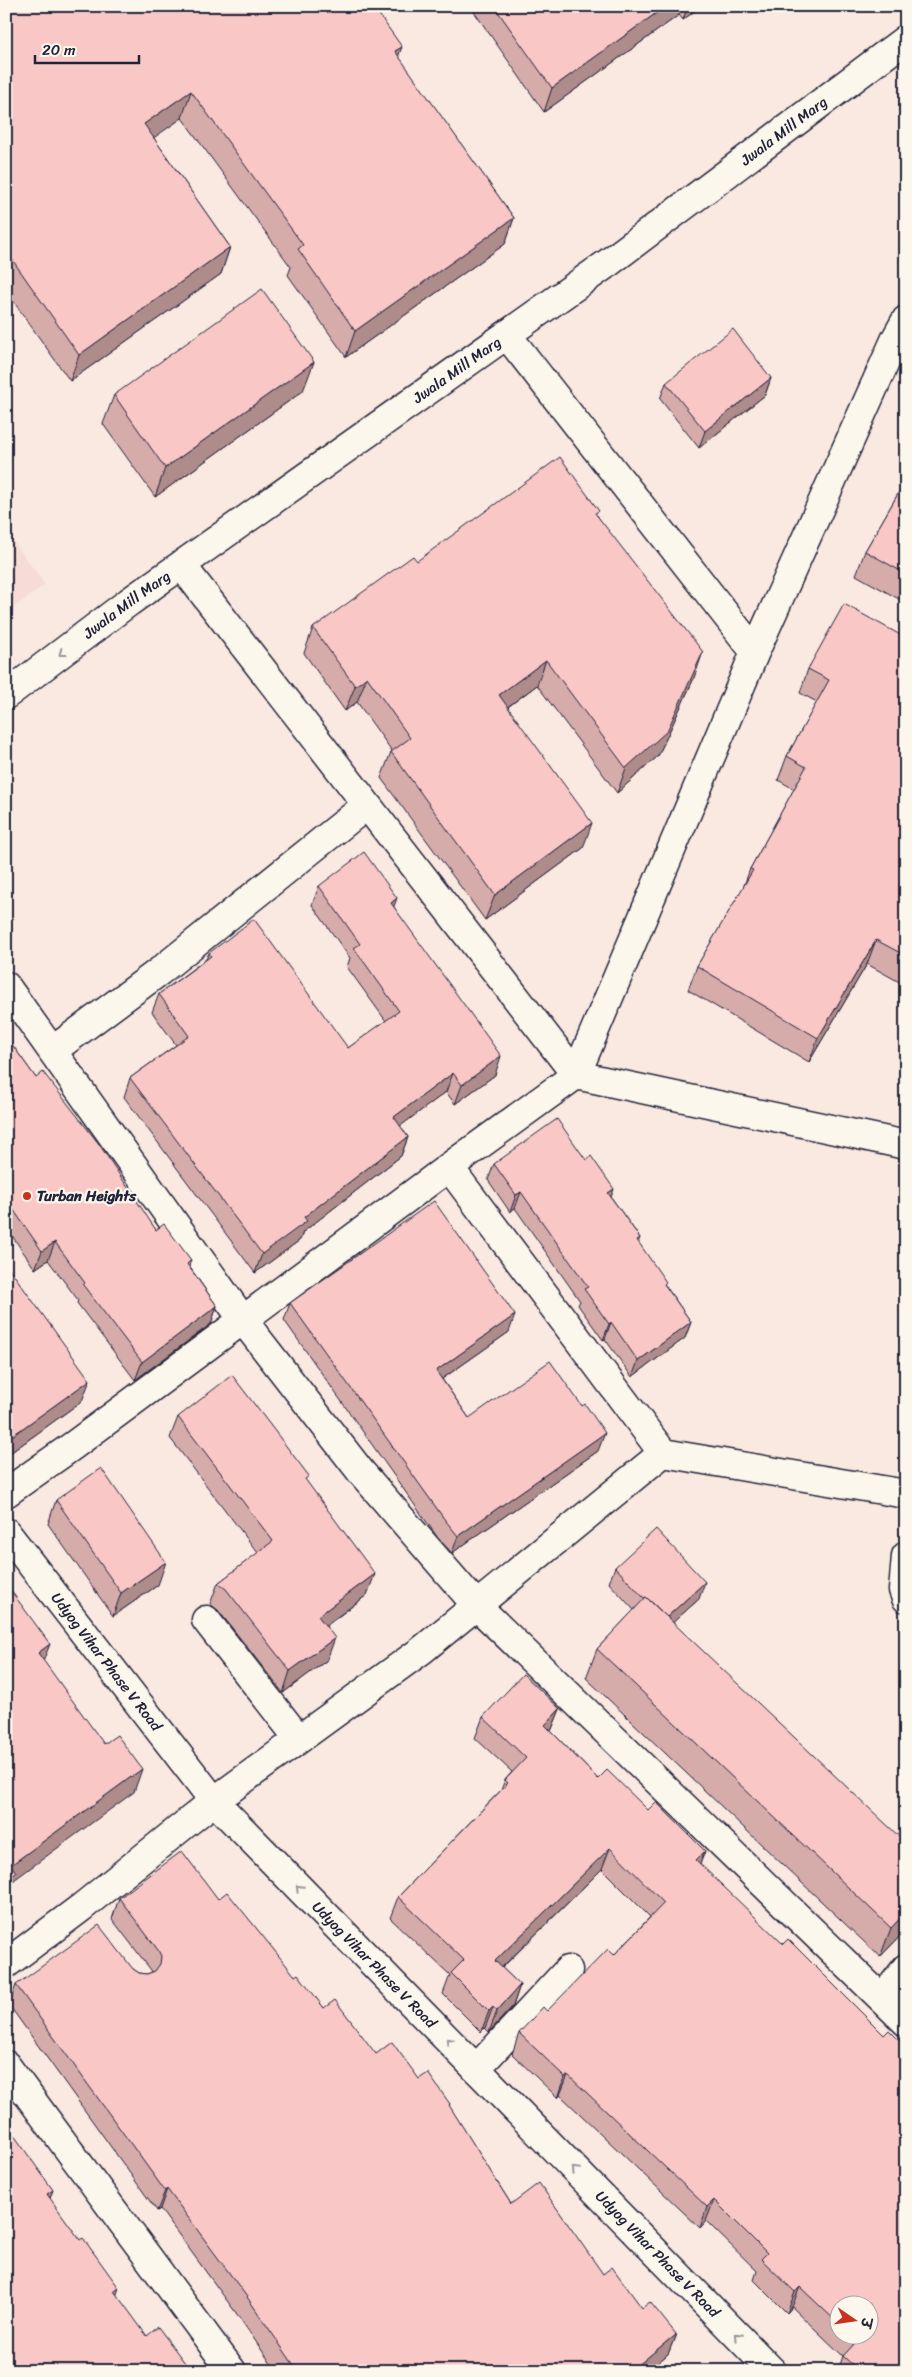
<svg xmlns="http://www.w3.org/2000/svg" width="912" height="2377" font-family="Sriracha,'Playpen Sans Deva',sans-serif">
<rect width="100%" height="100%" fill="#fae9e1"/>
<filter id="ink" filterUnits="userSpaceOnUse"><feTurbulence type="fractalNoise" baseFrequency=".02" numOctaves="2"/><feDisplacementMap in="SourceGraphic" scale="10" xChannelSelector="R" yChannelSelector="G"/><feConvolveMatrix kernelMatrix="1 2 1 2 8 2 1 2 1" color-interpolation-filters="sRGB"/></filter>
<g filter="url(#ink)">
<path fill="#f6dbd6" d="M6,531L45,585L6,613Z"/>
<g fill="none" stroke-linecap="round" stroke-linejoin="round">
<defs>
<path id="minor" d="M507,335L755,652
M183,567L576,1075L906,1145
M6,986L243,1320L361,1472L477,1606L906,2022
M52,1051L160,971L367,805
M449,1167L663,1453
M6,1493L74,1445L449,1167L576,1075L755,652L896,338L906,320
M906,1556L903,1590L906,1598
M206,1620L298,1738
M6,1964L82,1907L214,1801L422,1650L663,1453L906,1494
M882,1999L906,1968
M6,2065L232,2371
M476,2069L568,1970"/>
<g id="tertiary">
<path id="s1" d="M6,695L129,602L608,263L906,39"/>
<path id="s2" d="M6,1532L214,1801L772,2371"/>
</g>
</defs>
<use href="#minor" stroke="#22223b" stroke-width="31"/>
<use href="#tertiary" stroke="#22223b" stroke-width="31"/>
<use href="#minor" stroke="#fbf7ec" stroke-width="28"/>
<use href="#tertiary" stroke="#fbf7ec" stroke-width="28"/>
</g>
<path fill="#d6acaa" stroke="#22223b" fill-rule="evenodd" d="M6,6L398,56L514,218L505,244L346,357L288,275L291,267L182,118L153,137L230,247L221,274L70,381L6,291Z
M470,6H701L683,20L679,15L544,112Z
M771,378L765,395L699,448L660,399L666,383Z
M303,391L155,497L103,424L114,395Z
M906,473V603L856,575L865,551L899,492Z
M597,515L694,678L658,756L617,793L537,685L508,707L583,848L485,920L381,778L391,752L392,751L357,702L345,711L304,653L313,628L417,561Z
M906,638V980L903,984L867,964L809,1062L688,990L697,966L743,888L750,869L794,789L778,780L787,756L817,702L800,693L808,669Z
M319,886L394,907L495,1075L455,1104L446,1092L400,1126L408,1137L401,1156L303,1232L300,1240L255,1273L124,1097L130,1078L176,1045L152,1012L159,994L206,959L209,953L348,1048L386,1021L347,967L350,958L312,905Z
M6,1036L36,1078L156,1230L191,1260L189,1266L217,1306L211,1324L135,1380L77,1303L78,1300L48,1260L35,1269L6,1227Z
M494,1164L611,1197L640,1238L638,1243L665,1285L691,1322L685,1338L632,1377L605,1339L603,1340L578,1305L580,1301L515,1208L510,1212L488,1180Z
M6,1264L82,1401L6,1456Z
M290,1303L509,1332L442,1379L469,1418L598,1451L452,1553L438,1538L284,1320Z
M178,1417L307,1482L367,1595L326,1626L327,1660L283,1693L218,1610L210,1604L218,1583L258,1553L170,1438Z
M56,1500L158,1585L113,1616L48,1524Z
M615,1567L699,1599L673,1622L906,1930L880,1957L586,1678L597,1649L634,1610L609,1583Z
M560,1709L552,1729L551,1731L598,1779L648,1810L705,1851L700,1864L906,2371H838L843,2356L792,2307L787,2313L754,2280L757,2271L706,2221L700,2228L560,2095L558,2098L512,2054L519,2033L547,2011L614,1955L650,1917L602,1869L502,1968L520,1985L513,2006L489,2032L485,2028L481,2032L443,1994L450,1975L390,1918L398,1897L501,1790L505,1780L512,1772L475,1738L483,1717ZM840,2304L870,2334H840Z
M119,1898L218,1899L295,1976L324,2008L376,2054L419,2079L450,2104L449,2106L511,2204L603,2274L642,2308L676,2334L668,2354L648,2371H276L239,2317L160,2209L157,2211L9,2005L16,1985L133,1969L139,1973L147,1974L152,1972L151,1970L112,1919Z"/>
<path fill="#ae8c8b" stroke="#22223b" d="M666,6H682L679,15L544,112L552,88Z
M688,6H701L683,20Z
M402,47L392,73L395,51Z
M191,91L182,118L135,151L144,124Z
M514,218L505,244L346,357L355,331Z
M230,247L221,274L70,381L79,355Z
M314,362L303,391L155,497L165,468Z
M771,378L765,395L699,448L705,431Z
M703,652L694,678L658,756L617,793L626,768Z
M546,660L537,685L490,720L499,695Z
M367,677L357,702L345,711L355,686Z
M592,823L583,848L485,920L495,895Z
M397,898L390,917L391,903Z
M876,940L867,964L809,1062L818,1038Z
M501,1056L495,1075L455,1104L462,1085Z
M453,1073L446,1092L387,1136L394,1117Z
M408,1137L401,1156L303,1232L300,1240L255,1273L262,1254L304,1217Z
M614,1189L608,1206V1193Z
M521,1192L515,1208L510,1212L516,1195Z
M55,1242L48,1260L35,1269L42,1251Z
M217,1306L211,1324L135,1380L142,1362Z
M515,1315L509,1332L429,1388L436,1371Z
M611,1322L605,1339L603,1340L609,1324Z
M691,1322L685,1338L632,1377L638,1361Z
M90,1380L82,1401L6,1456V1446L9,1438Z
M605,1433L598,1451L452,1553L458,1536Z
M166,1562L158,1585L113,1616L121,1593Z
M375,1574L367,1595L310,1637L318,1616Z
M705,1582L699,1599L658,1636L664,1620Z
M335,1638L327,1660L283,1693L290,1671Z
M50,1644L41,1667L38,1653Z
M560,1709L552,1729L537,1746L545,1725Z
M142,1769L134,1792L14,1880L8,1896L6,1897V1878L11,1865Z
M610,1848L602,1869L487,1982L495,1961Z
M705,1851L697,1872L696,1860Z
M906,1912V1930L880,1957L891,1928Z
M520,1985L513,2006L489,2032L497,2011Z
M493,2007L485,2028L481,2032L489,2011Z
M568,2075L560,2095L558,2098L565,2077Z
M167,2189L160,2209L157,2211L165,2191Z
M53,2190L46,2210L47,2194Z
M714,2200L706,2221L700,2228L707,2207Z
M800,2287L792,2307L787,2313L795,2292Z
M119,2288L112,2308L114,2291Z
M676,2334L668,2354L648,2371H631Z"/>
<path fill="#f9c8c6" stroke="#22223b" d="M6,6H373L402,47L395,51L514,218L355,331L298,249L303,245L191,91L144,124L230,247L79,355L9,255L12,253L6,245Z
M494,6H666L552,88Z
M262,289L314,362L165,468L114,395Z
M733,329L771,378L705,431L666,383Z
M560,457L599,511L595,513L703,652L667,731L626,768L546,660L499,695L592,823L495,895L391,752L410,738L367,677L355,686L313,628L413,556L417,561Z
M906,480V574L865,551Z
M844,604L906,638V956L876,940L818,1038L697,966L753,870L750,869L806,767L787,756L829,680L808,669Z
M364,852L397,898L391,903L501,1056L462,1085L453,1073L394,1117L408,1137L304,1217L307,1221L262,1254L130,1078L189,1036L159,994L211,956L209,953L254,919L348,1048L399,1011L354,948L360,944L319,886Z
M6,1036L36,1078L43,1072L99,1144L156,1230L164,1224L191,1260L187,1264L217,1306L142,1362L83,1285L85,1283L55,1242L42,1251L6,1199Z
M557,1119L586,1160L591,1156L614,1189L608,1193L640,1238L637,1240L666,1282L664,1284L691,1322L638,1361L611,1322L609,1324L584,1289L588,1287L521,1192L516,1195L494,1164Z
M434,1201L515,1315L436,1371L469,1418L550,1361L582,1406L585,1404L605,1433L458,1536L445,1520L290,1303Z
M6,1264L90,1380L9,1438L6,1434Z
M232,1375L309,1476L305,1479L375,1574L318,1616L335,1638L290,1671L226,1589L218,1583L273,1541L178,1417Z
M101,1468L166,1562L121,1593L56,1500Z
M656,1529L705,1582L667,1617L646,1597L644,1598L615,1567Z
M6,1584L50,1644L38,1653L104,1744L117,1735L142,1769L11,1865L16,1872L6,1880Z
M646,1597L906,1843V1912L891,1928L597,1649Z
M523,1674L560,1709L545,1725L598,1779L607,1770L648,1810L656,1802L705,1851L696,1860L783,1944L788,1939L884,2035L889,2030L906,2047V2371H859L843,2356L857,2341L850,2334H870V2304H840V2325L800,2287L795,2292L761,2259L767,2253L714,2200L707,2207L568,2075L565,2077L519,2033L543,2007L547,2011L608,1949L614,1955L664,1903L610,1848L495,1961L520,1985L497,2011L493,2007L489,2011L451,1973L464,1960L398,1897L508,1783L505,1780L526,1758L483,1717Z
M182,1851L218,1899L227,1892L295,1976L298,1974L324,2008L335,2000L376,2054L392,2042L419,2079L428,2073L450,2104L449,2105L511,2204L539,2183L603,2274L612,2267L642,2308L650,2302L676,2334L631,2371H298L247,2297L167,2189L165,2191L16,1985L99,1925L133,1969L139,1973L147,1974L155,1971L160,1964L161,1956L158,1950L119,1898Z
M6,2124L53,2190L47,2194L80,2240L83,2238L119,2288L114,2291L147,2336L158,2327L191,2371H6Z"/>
<defs><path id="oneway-chevron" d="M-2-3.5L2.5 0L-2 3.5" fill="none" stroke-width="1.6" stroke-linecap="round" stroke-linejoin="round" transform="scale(1.25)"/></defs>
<g stroke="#99979c">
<use href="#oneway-chevron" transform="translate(62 653) rotate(143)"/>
<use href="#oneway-chevron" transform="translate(299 1888) rotate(-134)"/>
<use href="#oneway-chevron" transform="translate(449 2041) rotate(-134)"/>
<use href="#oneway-chevron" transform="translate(575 2170) rotate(-134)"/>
<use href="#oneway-chevron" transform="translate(738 2336) rotate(-134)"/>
</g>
</g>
<circle fill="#c8321e" stroke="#fbf7ec" stroke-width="2" cx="27" cy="1196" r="5"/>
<g text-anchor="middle" stroke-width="4.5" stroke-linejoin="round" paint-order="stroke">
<g font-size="15" fill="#22223b" stroke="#fbf7ec">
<text dy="5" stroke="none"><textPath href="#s1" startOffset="961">Jwala Mill Marg</textPath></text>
<text dy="5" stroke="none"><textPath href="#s1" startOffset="556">Jwala Mill Marg</textPath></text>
<text dy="5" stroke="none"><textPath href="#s1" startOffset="151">Jwala Mill Marg</textPath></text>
<text dy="5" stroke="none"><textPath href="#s2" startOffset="164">Udyog Vihar Phase V Road</textPath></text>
<text dy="5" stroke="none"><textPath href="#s2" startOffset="569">Udyog Vihar Phase V Road</textPath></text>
<text dy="5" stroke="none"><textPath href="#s2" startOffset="974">Udyog Vihar Phase V Road</textPath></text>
</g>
<g font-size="15" font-weight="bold" fill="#22223b" stroke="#fbf7ec" text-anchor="start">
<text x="37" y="1201">Turban Heights</text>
</g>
</g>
<rect width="912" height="2377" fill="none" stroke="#fbf7ec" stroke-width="25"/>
<rect x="12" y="12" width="887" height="2352" fill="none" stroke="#22223b" stroke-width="2" filter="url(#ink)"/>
<g transform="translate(854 2320) rotate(103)"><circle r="24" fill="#fbf7ec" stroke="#a4a2a5"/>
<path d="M0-4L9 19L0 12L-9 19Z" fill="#c8321e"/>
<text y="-8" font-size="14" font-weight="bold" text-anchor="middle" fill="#22223b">उ</text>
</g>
<path d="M35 55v8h104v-8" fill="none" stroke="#22223b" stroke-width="2.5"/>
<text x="42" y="55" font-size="15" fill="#22223b" stroke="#fbf7ec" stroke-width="4" paint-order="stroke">20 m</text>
</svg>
